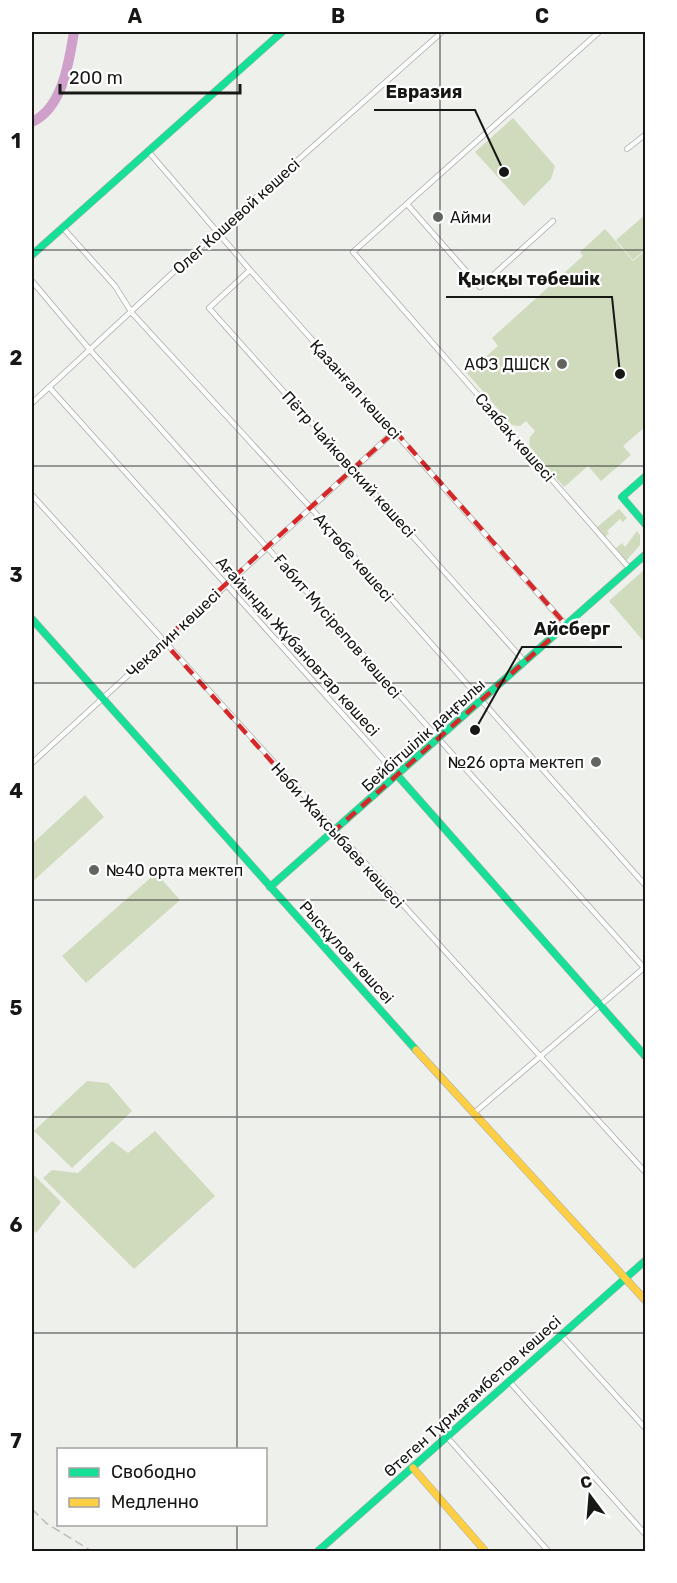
<svg xmlns="http://www.w3.org/2000/svg" width="677" height="1583" font-family="Rubik,sans-serif">
<rect width="100%" height="100%" fill="#eef0ec"/>
<path fill="#cfdbbc" d="M513,118L555,166L551,179L524,206L475,152Z
M645,215V250L633,260L616,240Z
M605,229L633,261L645,251V427L623,446L631,455L601,481L588,466L564,487L529,446L530,437L535,431L526,421L520,426L512,425L467,373L498,346L492,338L583,256L580,252Z
M619,509L627,518L623,522L620,519L607,531L609,533L605,537L597,527Z
M637,531L640,535V545L626,561L616,548L622,543L625,547Z
M645,569V643L609,601Z
M85,795L104,817L32,882V844Z
M156,873L180,900L86,983L62,956Z
M87,1081L108,1083L132,1111L72,1168L34,1131Z
M155,1131L215,1196L134,1269L43,1178L52,1170L78,1173L112,1141L128,1153Z
M33,1174L61,1202L36,1233L32,1228Z"/>
<g fill="none" stroke-linecap="round" stroke-linejoin="round">
<path stroke="#cea0ca" stroke-width="10" d="M32,122C63,108 69,61 74,32"/>
<defs>
<path id="street" d="M599,32L353,252L629,568
M627,149L646,134
M148,151L250,270L566,625
M407,204L480,287L553,221
M63,228L115,286L132,313L310,507L646,886
M250,270L209,308L525,662
M32,281L90,350L646,970
M49,387L398,776
M32,403L218,231L442,32
M32,495L646,1173
M32,763L395,431
M474,1113L645,967
M561,1335L646,1429
M509,1381L646,1535
M447,1437L549,1552"/>
<path id="fast" d="M32,255L282,32
M646,476L622,497L646,525
M32,619L416,1050
M398,776L646,1057
M270,887L646,554
M317,1552L646,1260"/>
<path id="slow" d="M416,1050L646,1301
M413,1468L486,1552"/>
</defs>
<use href="#street" stroke="#a9aaa7" stroke-width="6"/>
<use href="#fast" stroke="#a9aaa7" stroke-width="8"/>
<use href="#slow" stroke="#a9aaa7" stroke-width="8"/>
<use href="#street" stroke="#fcfdfc" stroke-width="4.5"/>
<use href="#fast" stroke="#16e098" stroke-width="7"/>
<use href="#slow" stroke="#ffcf43" stroke-width="7"/>
<path stroke="#bdbdbc" stroke-width="1.5" stroke-dasharray="9 4.5" stroke-linecap="butt" d="M32,1509L46,1523L93,1552"/>
</g>
<path fill="none" stroke="#d62828" stroke-width="4.5" stroke-dasharray="12 8" stroke-linejoin="round" d="M395,431L566,625L334,831L163,641Z"/>
<path fill="none" stroke="#171815" stroke-width="1.5" stroke-opacity="0.55" d="M237,32V1450M440,32V1552M32,250H646M32,466H646M32,683H646M32,900H646M32,1117H646M32,1333H646M237,1524V1552"/>
<g fill="#626460" stroke="#fff" stroke-width="2">
<circle cx="438" cy="217" r="6"/>
<circle cx="562" cy="364" r="6"/>
<circle cx="596" cy="762" r="6"/>
<circle cx="94" cy="870" r="6"/>
</g>
<g text-anchor="middle" stroke-width="4.5" stroke-linejoin="round" paint-order="stroke">
<g font-size="16" fill="#171815" stroke="#fff">
<text transform="translate(236 216) rotate(-42)" y="6">Олег Кошевой көшесі</text>
<text transform="translate(356 389) rotate(48)" y="6">Қазанғап көшесі</text>
<text transform="translate(515 437) rotate(49)" y="6">Саябақ көшесі</text>
<text transform="translate(349 464) rotate(48)" y="6">Пётр Чайковский көшесі</text>
<text transform="translate(354 557) rotate(49)" y="6">Ақтөбе көшесі</text>
<text transform="translate(338 626) rotate(49)" y="6">Ғабит Мүсірепов көшесі</text>
<text transform="translate(173 633) rotate(-43)" y="6">Чекалин көшесі</text>
<text transform="translate(298 646) rotate(48)" y="6">Ағайынды Жұбановтар көшесі</text>
<text transform="translate(423 735) rotate(-42)" y="6">Бейбітшілік даңғылы</text>
<text transform="translate(338 835) rotate(48)" y="6">Нәби Жақсыбаев көшесі</text>
<text transform="translate(347 952) rotate(48)" y="6">Рысқұлов көшсеі</text>
<text transform="translate(472 1396) rotate(-42)" y="6">Өтеген Тұрмағамбетов көшесі</text>
</g>
<g font-size="16" fill="#171815" stroke="#fff" text-anchor="start">
<text x="450" y="223">Айми</text>
<text x="550" y="370" text-anchor="end">АФЗ ДШСК</text>
<text x="584" y="768" text-anchor="end">№26 орта мектеп</text>
<text x="106" y="876">№40 орта мектеп</text>
</g>
</g>
<path fill="none" stroke="#171815" stroke-width="2" d="M504 172L475 110H374M620 374L612 297H446M475 730L522 647H622"/>
<g fill="#171815" stroke="#fff" stroke-width="2">
<circle cx="504" cy="172" r="6"/>
<circle cx="620" cy="374" r="6"/>
<circle cx="475" cy="730" r="6"/>
</g>
<g font-size="18" text-anchor="middle" font-weight="bold" fill="#171815" stroke="#fff" stroke-width="4.5" stroke-linejoin="round" paint-order="stroke">
<text x="424" y="98">Евразия</text>
<text x="529" y="285">Қысқы төбешік</text>
<text x="572" y="635">Айсберг</text>
</g>
<rect width="677" height="1583" fill="none" stroke="#ffffff" stroke-width="66"/>
<rect x="57" y="1448" width="210" height="78" fill="#ffffff" stroke="#a2a3a1" stroke-width="1.5"/>
<rect x="69" y="1468" width="30" height="9" fill="#16e098" stroke="#a2a3a1" stroke-width="1.5"/>
<text x="111" y="1478" font-size="18" fill="#171815">Свободно</text>
<rect x="69" y="1498" width="30" height="9" fill="#ffcf43" stroke="#a2a3a1" stroke-width="1.5"/>
<text x="111" y="1508" font-size="18" fill="#171815">Медленно</text>
<g transform="translate(590 1496) rotate(344)" stroke="#ffffff" stroke-width="4.5" paint-order="stroke">
<path d="M0-4.5L10 22L0 15L-10 22Z" fill="#171815"/>
<text y="-9" font-size="16" font-weight="bold" text-anchor="middle" fill="#171815">С</text>
</g>
<path d="M60 84v9h180v-9" fill="none" stroke="#171815" stroke-width="3"/>
<text x="69" y="84" font-size="18" fill="#171815" stroke="#ffffff" stroke-width="4.5" paint-order="stroke">200 m</text>
<rect x="33" y="33" width="611" height="1517" fill="none" stroke="#171815" stroke-width="2"/>
<g font-size="20" text-anchor="middle" font-weight="bold" fill="#171815">
<text x="135" y="23">A</text>
<text x="338" y="23">B</text>
<text x="542" y="23">C</text>
<text x="16" y="148">1</text>
<text x="16" y="365">2</text>
<text x="16" y="582">3</text>
<text x="16" y="798">4</text>
<text x="16" y="1015">5</text>
<text x="16" y="1232">6</text>
<text x="16" y="1448">7</text>
</g>
</svg>
